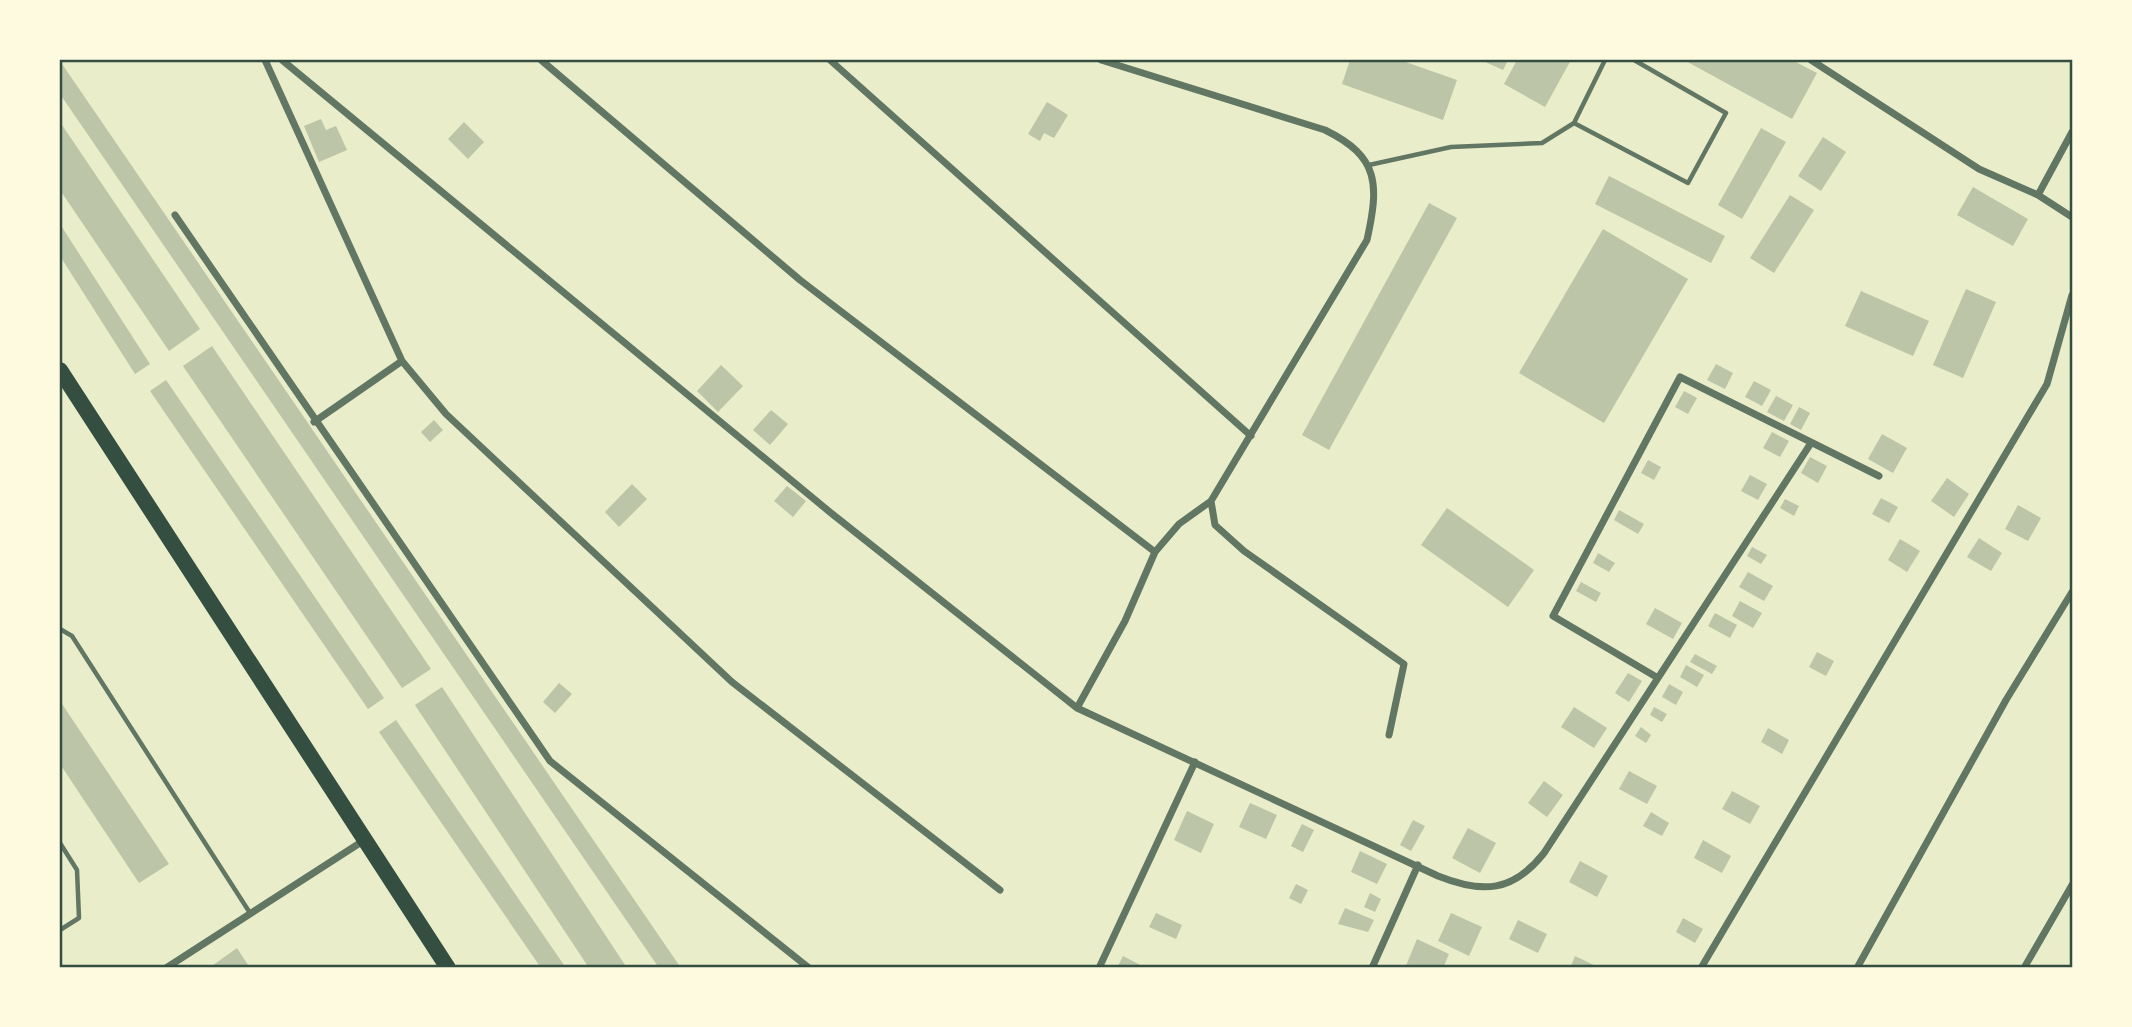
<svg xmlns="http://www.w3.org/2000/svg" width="2132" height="1027" font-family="'Alegreya Sans',sans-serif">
<rect width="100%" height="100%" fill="#e9edc9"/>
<path fill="#bcc5a7" d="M1350,60H1400L1457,80L1443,120L1342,84Z
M1481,60H1508L1503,70Z
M1517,60H1571L1545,107L1504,84Z
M1684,60H1792L1817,73L1792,119Z
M60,61L681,968H659L60,94Z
M1047,102L1068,115L1054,138L1044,133L1040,141L1028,134Z
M321,119L326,130L336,126L347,150L319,162L304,126Z
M60,122L200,329L169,351L60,190Z
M464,122L484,142L468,159L448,139Z
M1761,128L1786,142L1742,219L1718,205Z
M1823,137L1846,152L1821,191L1798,176Z
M1609,176L1725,236L1711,263L1595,204Z
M1973,187L2028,219L2013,246L1957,215Z
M1790,195L1814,210L1774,273L1750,258Z
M1429,203L1457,218L1329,450L1302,435Z
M60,224L150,364L135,374L60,256Z
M1603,229L1688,279L1604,423L1519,373Z
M1966,289L1996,302L1963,378L1933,365Z
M1861,291L1929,321L1913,356L1845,326Z
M212,346L431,669L402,688L183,366Z
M1716,364L1733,373L1725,389L1707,380Z
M721,365L743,386L718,412L697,391Z
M166,380L384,698L368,709L150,391Z
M1754,381L1771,390L1762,406L1745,397Z
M1684,391L1697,398L1688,414L1675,407Z
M1776,396L1793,405L1784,421L1767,412Z
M1799,407L1810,413L1801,430L1790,424Z
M771,410L788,424L770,445L753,430Z
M434,420L443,430L430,442L421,432Z
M1772,432L1789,441L1780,457L1763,448Z
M1882,434L1907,448L1893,473L1868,459Z
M1810,457L1827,466L1818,483L1801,473Z
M1648,460L1661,467L1654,480L1641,473Z
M1750,475L1767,484L1758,500L1741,491Z
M1947,478L1969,494L1954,517L1931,501Z
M632,484L647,499L619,527L605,512Z
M787,486L806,501L793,517L774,501Z
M1881,498L1898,507L1889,523L1872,514Z
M1785,499L1799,506L1794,516L1780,508Z
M2018,505L2041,518L2028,541L2005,529Z
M1447,508L1534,570L1508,607L1421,545Z
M1619,510L1644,524L1638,534L1614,520Z
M1979,538L2002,553L1991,571L1967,557Z
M1900,539L1920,551L1907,572L1888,560Z
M1752,547L1767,555L1761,564L1747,556Z
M1598,553L1615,563L1609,572L1593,563Z
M1748,572L1773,586L1764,601L1739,587Z
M1581,582L1601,593L1596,602L1576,591Z
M1740,601L1762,613L1753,628L1732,616Z
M1655,608L1682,623L1673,639L1646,624Z
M1715,613L1737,625L1730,638L1708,626Z
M1817,652L1834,661L1826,676L1809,667Z
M1695,654L1717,666L1712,674L1690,662Z
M1686,665L1704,675L1697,687L1680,677Z
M1628,673L1642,681L1629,702L1615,693Z
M559,683L572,694L555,713L543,702Z
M1669,684L1683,692L1676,705L1662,697Z
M442,687L627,968H589L415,705Z
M60,701L169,864L139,883L60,764Z
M1574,707L1607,728L1594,748L1561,727Z
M1654,707L1667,714L1662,722L1650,715Z
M396,720L566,968H541L379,732Z
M1641,727L1651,735L1646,743L1635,736Z
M1768,728L1789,740L1782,754L1761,742Z
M1629,771L1657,786L1647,804L1619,789Z
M1544,781L1563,795L1547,817L1528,803Z
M1732,791L1760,806L1750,824L1722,809Z
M1250,803L1277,815L1266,839L1239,827Z
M1187,811L1214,824L1201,853L1174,840Z
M1651,812L1669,823L1662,836L1643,826Z
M1413,820L1425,826L1411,851L1400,845Z
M1302,824L1314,830L1303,852L1291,846Z
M1468,828L1496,843L1480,873L1452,858Z
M1703,840L1731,856L1722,873L1694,858Z
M1360,851L1387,864L1377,884L1351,872Z
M1580,861L1608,876L1597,897L1569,882Z
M1296,884L1308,890L1301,904L1289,898Z
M1370,893L1381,899L1375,912L1364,907Z
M1345,908L1374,920L1368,932L1338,924Z
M1156,913L1182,925L1176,939L1149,927Z
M1451,913L1482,927L1469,956L1438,941Z
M1683,918L1703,929L1695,943L1676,932Z
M1518,920L1547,934L1538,953L1509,939Z
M1417,939L1449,954L1443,968H1405Z
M237,948L250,968H209Z
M1123,956L1146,968H1117Z
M1575,956L1600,968H1570Z"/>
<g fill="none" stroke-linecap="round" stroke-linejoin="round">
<path stroke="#617663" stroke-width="4.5" d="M1574,123L1688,183L1726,113L1634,60
M1369,165L1451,147L1542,143L1574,123L1605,60
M60,629L72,636L250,913
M60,843L77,870L79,918L60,930"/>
<path stroke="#617663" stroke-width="7" d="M265,60L402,361L446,414L732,682L1000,890
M282,60L831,513L1077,708L1438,876C1483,894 1513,892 1544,853L1811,443
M541,60L800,280L1155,552
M830,60L1251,436
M1101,60L1325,130C1380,157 1379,185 1367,240L1211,501L1215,525L1244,551L1404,664L1389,735
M1811,60L1979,169L2038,195L2072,217
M2038,195L2072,132
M175,215L550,761L809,968
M314,422L402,361
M1658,678L1553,616L1680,377L1879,476
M1077,708L1125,621L1155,552L1179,524L1211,501
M166,968L363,841
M1099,968L1195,762
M1372,968L1418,865
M1701,968L2047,384L2072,295
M1857,968L2006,700L2072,592
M2024,968L2072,885"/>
<path stroke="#344e41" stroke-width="16" d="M60,370L448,968"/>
</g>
<rect width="2132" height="1027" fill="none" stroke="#fefae0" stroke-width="122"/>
<rect x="61" y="61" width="2010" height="905" fill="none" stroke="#344e41" stroke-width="2.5"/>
</svg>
